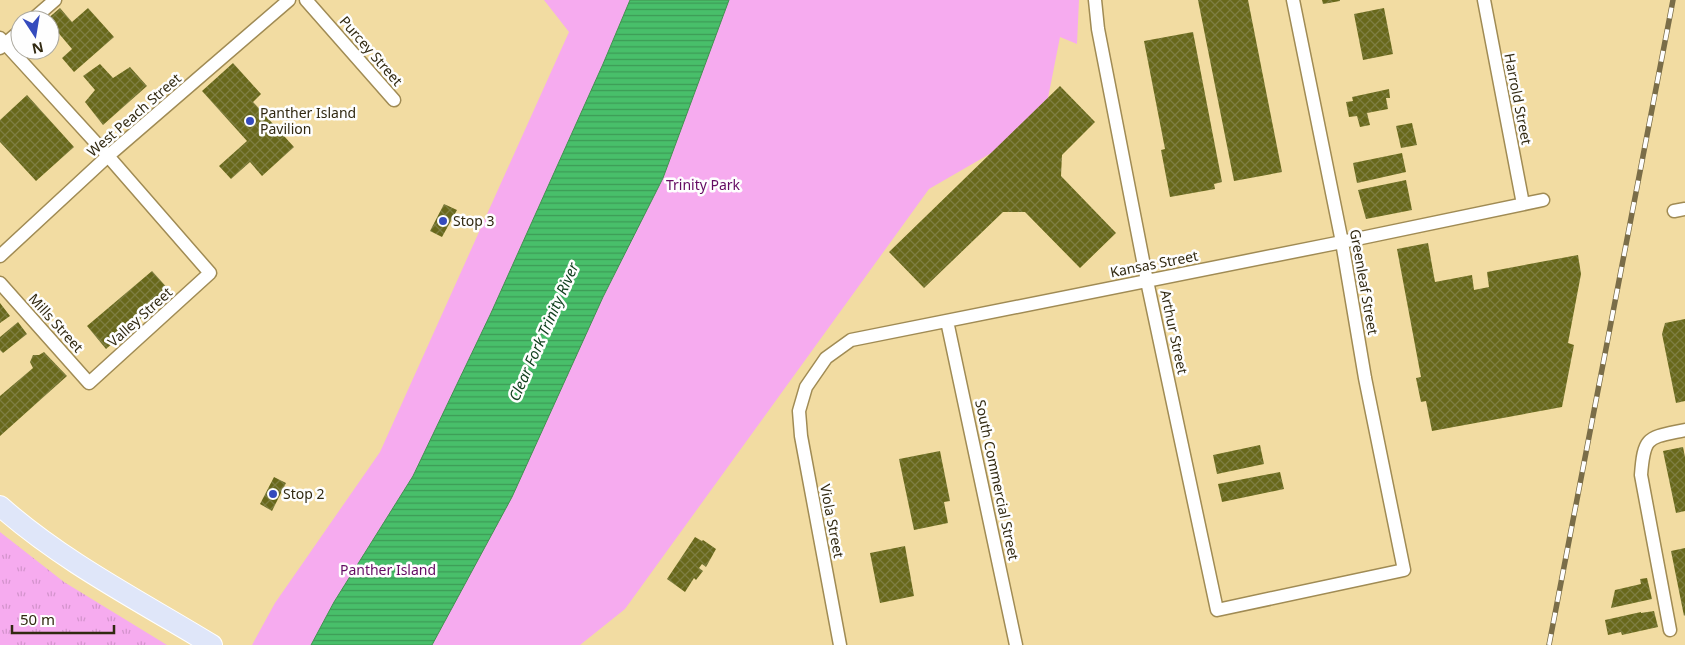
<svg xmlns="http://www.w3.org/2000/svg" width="1685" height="645" font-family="'Noto Sans',sans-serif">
<defs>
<pattern id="grass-tufts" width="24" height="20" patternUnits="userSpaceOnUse" patternTransform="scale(1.25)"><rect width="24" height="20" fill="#f6abef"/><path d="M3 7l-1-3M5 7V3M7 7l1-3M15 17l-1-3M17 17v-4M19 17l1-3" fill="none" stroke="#d393cc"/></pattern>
<pattern id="water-rules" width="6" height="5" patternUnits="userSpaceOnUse" patternTransform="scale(1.25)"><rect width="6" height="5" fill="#48bf6a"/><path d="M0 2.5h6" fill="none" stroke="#3d9b56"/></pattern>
<pattern id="building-cross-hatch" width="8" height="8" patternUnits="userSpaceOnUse" patternTransform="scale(1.25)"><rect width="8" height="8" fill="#68681b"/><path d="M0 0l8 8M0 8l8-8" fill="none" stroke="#7e7e42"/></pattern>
</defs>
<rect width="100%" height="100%" fill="#f2dca2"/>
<path fill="url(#grass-tufts)" d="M0,532L64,582L167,645H0Z"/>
<path fill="#f6abef" d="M544,0H1079L1077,44L1060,37L1048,98L993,152L929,189L625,609L580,645H252L275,603L380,452L569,32Z"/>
<path fill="url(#water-rules)" stroke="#41924f" d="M630,0H729L663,178L603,297L512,497L432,645H311L334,602L413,476L491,313L603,64Z"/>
<path fill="url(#building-cross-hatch)" d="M1198,0H1248L1282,172L1234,181Z
M1322,0H1340V1L1323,4Z
M60,8L72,22L88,8L114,37L74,72L62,58L72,49L50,23V20H46Z
M1384,8L1393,54L1363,60L1354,14Z
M1193,32L1222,182L1214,184L1215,189L1170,197L1161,150L1165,149L1144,41Z
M233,63L261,94L253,102L294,147L262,176L250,162L231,179L219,166L247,141L202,91Z
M100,64L113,78L130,67L147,86L103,125L85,102L95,90L83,76Z
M1060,86L1095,122L1062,155L1061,176L1116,233L1080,268L1025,212H1003L924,288L889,252Z
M1389,89L1390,98H1386L1388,109L1367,113L1370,125L1360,127L1357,116L1349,117L1346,102L1353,101L1352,97Z
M27,95L74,147L36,181L0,142V120Z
M1412,123L1417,145L1401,148L1396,126Z
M1402,153L1406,172L1357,183L1353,163Z
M1406,180L1412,210L1366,219L1358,190Z
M444,204L457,210L442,237L430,231Z
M1428,243L1435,282L1472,275L1474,290L1489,287L1487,272L1578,255L1581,274L1568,343L1574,345L1562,407L1432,431L1426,401L1421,402L1416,378L1421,377L1397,249Z
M152,271L171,292L106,349L87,326Z
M0,303L10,316L0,323Z
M1685,319V401L1676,403L1662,334L1665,323Z
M18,322L27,334L3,353L0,350V337Z
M44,352L67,376L0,436V396L33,368L30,362L33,355H39Z
M1260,445L1264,464L1217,474L1213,455Z
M1683,447L1685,457V511L1676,513L1663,451Z
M940,451L950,501L944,502L948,523L914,530L899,459Z
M1280,472L1284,489L1222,502L1218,484Z
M274,477L286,483L272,511L260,504Z
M695,537L702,541L703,540L716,549L706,567L702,564L699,568L703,571L696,580L694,578L685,592L667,579Z
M905,546L914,596L880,603L870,553Z
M1685,548V615L1684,616L1671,551Z
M1647,578L1652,599L1611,608L1615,590L1641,584L1640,579Z
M1654,611L1658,627L1622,635L1621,632L1608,635L1605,620L1641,612V613Z"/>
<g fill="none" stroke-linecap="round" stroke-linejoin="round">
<defs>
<path id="street" d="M306,0L394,100
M1095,0L1098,29L1147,281L1217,610L1404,570L1365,378L1342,242L1293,0
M1484,0L1523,204
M32,20L55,0
M0,38L108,156L210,273L89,383L0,283
M0,48L20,31
M1674,211L1685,209
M0,256L108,156L289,0
M947,321L1016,645
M1670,630L1641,475C1644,435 1648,438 1685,430
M840,645L801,436L799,411L806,387L826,358L851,340L1342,242L1543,200"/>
<path id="primary" d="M0,506C63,562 140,601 212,645"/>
</defs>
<use href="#street" stroke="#a08b54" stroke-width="15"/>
<use href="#primary" stroke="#fff" stroke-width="22"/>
<use href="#street" stroke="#fff" stroke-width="12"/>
<use href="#primary" stroke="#dfe6f9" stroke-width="20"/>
<defs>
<path id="rail" d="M1549,645L1673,0"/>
</defs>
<use href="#rail" stroke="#7a6d48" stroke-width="5.5"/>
<use href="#rail" stroke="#fefefe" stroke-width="4" stroke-dasharray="11" stroke-linecap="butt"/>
</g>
<g fill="#354bbd" stroke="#fefefe" stroke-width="2">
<circle cx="250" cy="121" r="5"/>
<circle cx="443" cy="221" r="5"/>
<circle cx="273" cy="494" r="5"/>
</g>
<g text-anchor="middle" stroke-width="5" stroke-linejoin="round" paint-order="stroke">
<g font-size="14" fill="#312911" stroke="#fefefe">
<text transform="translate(371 51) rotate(49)" y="5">Purcey Street</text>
<text transform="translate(1518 99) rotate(79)" y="5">Harrold Street</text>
<text transform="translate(134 115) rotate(-41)" y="5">West Peach Street</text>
<text transform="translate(1154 264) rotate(-11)" y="5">Kansas Street</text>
<text transform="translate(1364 282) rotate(80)" y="5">Greenleaf Street</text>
<text transform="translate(140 317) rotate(-42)" y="5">Valley Street</text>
<text transform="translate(56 323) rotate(48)" y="5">Mills Street</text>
<text transform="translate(1174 332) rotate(78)" y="5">Arthur Street</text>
<text transform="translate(997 480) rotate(78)" y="5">South Commercial Street</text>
<text transform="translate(832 521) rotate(79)" y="5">Viola Street</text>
</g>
<g font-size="14" fill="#312911" stroke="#fefefe" text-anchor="start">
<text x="260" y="118">Panther Island<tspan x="260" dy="16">Pavilion</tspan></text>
<text x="453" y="226">Stop 3</text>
<text x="283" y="499">Stop 2</text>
</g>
<g font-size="14" fill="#640a62" stroke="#fefefe">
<text x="703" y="190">Trinity Park</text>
<text x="388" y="575">Panther Island</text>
</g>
<g font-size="15" font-style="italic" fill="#12411f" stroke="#fefefe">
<text transform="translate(544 332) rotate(-66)" y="5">Clear Fork Trinity River</text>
</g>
</g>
<g transform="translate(35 35) rotate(168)"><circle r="24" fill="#fefefe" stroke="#aca99f"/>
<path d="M0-4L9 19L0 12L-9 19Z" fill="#354bbd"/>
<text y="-8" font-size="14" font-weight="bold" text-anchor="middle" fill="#312911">N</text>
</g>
<path d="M12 625v8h102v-8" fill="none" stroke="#312911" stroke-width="2.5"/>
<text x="20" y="625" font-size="15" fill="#312911" stroke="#fefefe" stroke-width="4" paint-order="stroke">50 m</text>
</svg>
